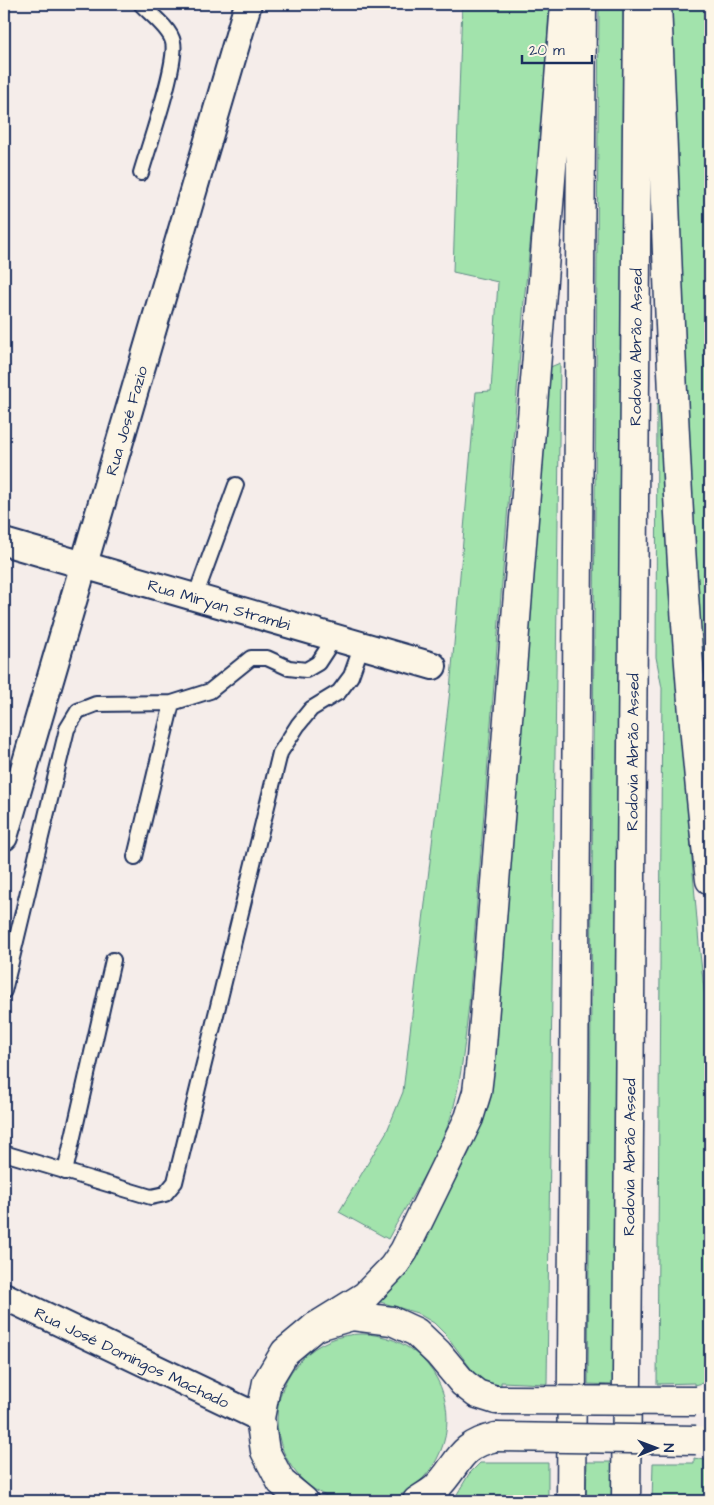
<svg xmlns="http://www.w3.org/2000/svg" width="714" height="1505" font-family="'Architects Daughter',sans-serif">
<rect width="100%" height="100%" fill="#f5edea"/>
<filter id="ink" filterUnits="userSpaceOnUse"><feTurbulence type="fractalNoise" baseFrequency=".02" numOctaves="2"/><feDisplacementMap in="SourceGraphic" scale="10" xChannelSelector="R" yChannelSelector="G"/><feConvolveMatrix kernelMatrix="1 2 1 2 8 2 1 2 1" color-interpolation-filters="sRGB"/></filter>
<g filter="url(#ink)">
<path fill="#a2e3ac" stroke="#5e8985" d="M462,4H549L545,106L524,301L469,1004C465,1039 462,1075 453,1110C440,1155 410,1198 388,1239L339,1212L387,1131L403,1092L450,690L476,392L491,391L498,282L453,272Z
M599,4H623L615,1385L588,1384Z
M669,4H710V764L694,531Z
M560,363L547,1384L501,1382V1387L480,1381L447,1336L434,1323L417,1313L377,1301L421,1246L470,1151L481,1120L548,368Z
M661,401L679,707L699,944L710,1042V1381L695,1385V1383L657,1384L662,688L656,657L657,404Z
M277 1419a85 85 0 1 1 170 0a85 85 0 1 1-170 0Z
M694,1458L710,1461V1501H652L653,1463H694Z
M587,1462H615L614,1501H586Z
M480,1463H548V1501H453L469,1474Z"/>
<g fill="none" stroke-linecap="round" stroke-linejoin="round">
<defs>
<path id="lane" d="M141,4C150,14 170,28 173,42C178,63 148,148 141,173
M195,597L236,485
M135,857L172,703
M4,991L67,729L78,711L96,704L172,703L210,691L251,658H267L289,668L306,670L318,663L335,637
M4,1153L151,1197L165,1194L175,1182L280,753L298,725L311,709L339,692L351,676L362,645
M65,1172L113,960"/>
<g id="street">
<path id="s1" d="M4,542L433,666"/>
<path id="s2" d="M4,837L248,4"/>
<path id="s3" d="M4,1296L260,1418"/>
</g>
<path id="secondary" d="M304,1501L281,1482L265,1451L260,1418L267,1382L285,1352L315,1327L352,1316L392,1321L416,1332L438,1353L463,1383L477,1394L496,1400
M417,1501C423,1497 430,1493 436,1488C460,1464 457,1446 496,1437"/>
<g id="highway">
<path d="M657,4C670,296 675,589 710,880"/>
<path d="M315,1327L365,1296L393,1267L404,1251L469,1118L477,1092L481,1058L565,4"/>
<path d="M571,1501L582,4"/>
<path id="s4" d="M626,1501L638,4"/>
</g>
</defs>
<use href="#lane" stroke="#1b2f5e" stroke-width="18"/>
<use href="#street" stroke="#1b2f5e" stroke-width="30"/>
<use href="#secondary" stroke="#1b2f5e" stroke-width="31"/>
<use href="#highway" stroke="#1b2f5e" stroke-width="31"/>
<use href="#lane" stroke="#fcf5e5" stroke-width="14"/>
<use href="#street" stroke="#fcf5e5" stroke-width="26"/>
<use href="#secondary" stroke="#fcf5e5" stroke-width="28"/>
<use href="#highway" stroke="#fcf5e5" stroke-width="28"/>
<defs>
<path id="secondary-bridge" d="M496,1400L696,1401
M496,1437L696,1440"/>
</defs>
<use href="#secondary-bridge" stroke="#1b2f5e" stroke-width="31" stroke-linecap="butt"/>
<use href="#secondary-bridge" stroke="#fcf5e5" stroke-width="28"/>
</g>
</g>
<g text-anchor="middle" stroke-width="5" stroke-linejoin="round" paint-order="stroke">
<g font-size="16" fill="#1b2f5e" stroke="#fcf5e5">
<text dy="6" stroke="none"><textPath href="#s4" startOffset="1154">Rodovia Abrão Assed</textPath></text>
<text dy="6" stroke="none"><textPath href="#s2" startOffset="434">Rua José Fazio</textPath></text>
<text dy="6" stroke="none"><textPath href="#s1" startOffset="224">Rua Miryan Strambi</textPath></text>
<text dy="6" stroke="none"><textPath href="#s4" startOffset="749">Rodovia Abrão Assed</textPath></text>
<text dy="6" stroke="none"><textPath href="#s4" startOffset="344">Rodovia Abrão Assed</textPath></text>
<text dy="6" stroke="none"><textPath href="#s3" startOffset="142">Rua José Domingos Machado</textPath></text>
</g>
</g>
<rect width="714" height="1505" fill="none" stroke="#fcf5e5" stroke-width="20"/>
<rect x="10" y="10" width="694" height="1485" fill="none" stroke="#1b2f5e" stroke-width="2" filter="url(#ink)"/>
<g transform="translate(656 1448) rotate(89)" stroke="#fcf5e5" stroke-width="4" paint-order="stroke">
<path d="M0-4L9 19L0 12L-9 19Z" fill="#1b2f5e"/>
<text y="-8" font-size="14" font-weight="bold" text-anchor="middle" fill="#1b2f5e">N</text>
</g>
<path d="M522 55v8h70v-8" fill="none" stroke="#1b2f5e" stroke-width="2.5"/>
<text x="529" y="55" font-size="15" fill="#1b2f5e" stroke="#fcf5e5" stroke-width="4" paint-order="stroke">20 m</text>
</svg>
